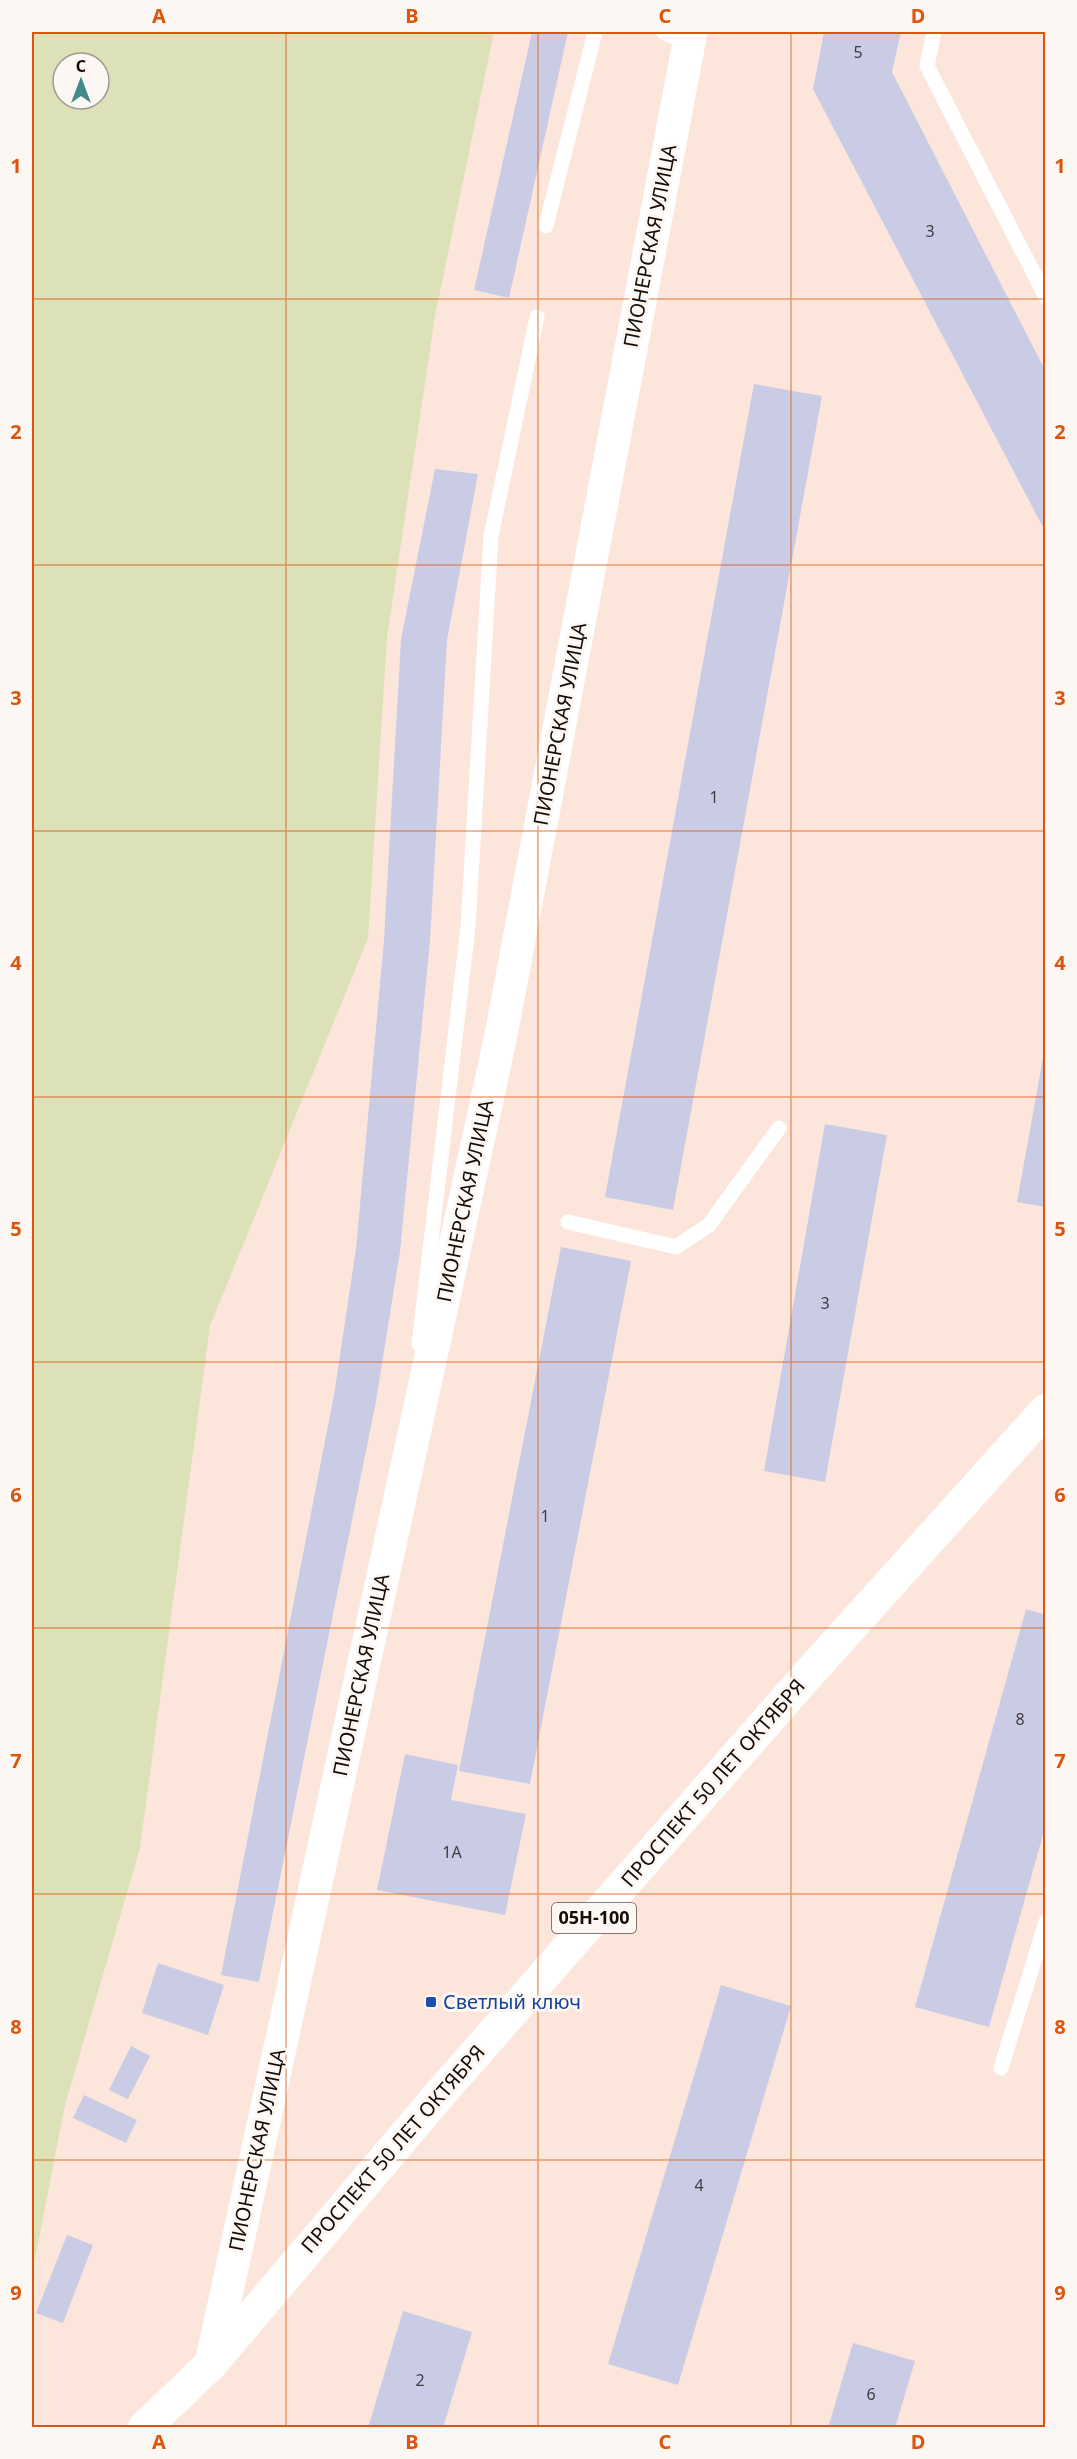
<svg xmlns="http://www.w3.org/2000/svg" width="1077" height="2459" font-family="'Noto Sans',sans-serif">
<rect width="100%" height="100%" fill="#fce6db"/>
<path fill="#dde1b7" fill-rule="evenodd" d="M32,32H494L435,316L387,637L368,938L210,1326L140,1848L65,2105L32,2274ZM63,63H99V99H63Z"/>
<path fill="#cacce6" d="M532,32H568L509,298L474,290Z
M824,32H901L892,72L1046,372V533L813,89Z
M754,384L822,396L673,1210L605,1197Z
M435,469L478,474L447,640L430,941L400,1252L376,1401L259,1982L221,1975L334,1395L356,1249L384,940L401,639Z
M1044,1052H1046V1207L1017,1202Z
M825,1124L887,1135L825,1482L764,1471Z
M561,1247L631,1261L530,1784L459,1771Z
M1026,1609L1046,1615V1824L989,2027L915,2007Z
M405,1754L458,1765L451,1800L526,1814L505,1915L377,1890Z
M158,1963L224,1985L208,2035L142,2013Z
M721,1985L791,2006L678,2385L608,2364Z
M131,2046L150,2056L128,2099L109,2090Z
M84,2095L137,2120L126,2143L73,2118Z
M67,2235L93,2245L63,2323L36,2313Z
M403,2311L472,2332L443,2428H368Z
M853,2343L915,2361L895,2428H828Z"/>
<g fill="none" stroke-linecap="round" stroke-linejoin="round">
<path stroke="#fff" stroke-width="15" d="M663,32L689,43
M934,32L927,66L1046,297
M546,226L595,32
M568,1222L676,1247L709,1225L779,1128
M419,1344L468,927L491,536L537,317
M1001,2068L1046,1922"/>
<path stroke="#fff" stroke-width="33" d="M211,2364L500,1040L691,32"/>
<path stroke="#fff" stroke-width="33" d="M144,2428L211,2364L440,2094L804,1679L1046,1410"/>
</g>
<path fill="none" stroke="#dd550c" stroke-width="1.5" stroke-opacity="0.55" d="M286,32V2428M538,32V2428M791,32V2428M32,299H1046M32,565H1046M32,831H1046M32,1097H1046M32,1362H1046M32,1628H1046M32,1894H1046M32,2160H1046"/>
<rect fill="#1a4fb4" stroke="#fdf7f4" stroke-width="2" x="425" y="1996" width="12" height="12" rx="3"/>
<g text-anchor="middle" stroke-width="6" stroke-linejoin="round" paint-order="stroke">
<g font-size="16" fill="#423c40">
<text x="858" y="58">5</text>
<text x="930" y="237">3</text>
<text x="714" y="803">1</text>
<text x="825" y="1309">3</text>
<text x="545" y="1522">1</text>
<text x="1020" y="1725">8</text>
<text x="452" y="1858">1А</text>
<text x="699" y="2191">4</text>
<text x="420" y="2386">2</text>
<text x="871" y="2400">6</text>
</g>
<rect fill="#fdf7f4" stroke="#5b524f" stroke-width="1.5" x="552" y="1903" width="84" height="30" rx="4.5"/>
<g font-size="18" font-weight="bold" fill="#150c08">
<text x="594" y="1924">05Н-100</text>
</g>
<g font-size="20" fill="#150c08" stroke="#fdf7f4">
<text transform="translate(650 246) rotate(-79)" y="7">ПИОНЕРСКАЯ УЛИЦА</text>
<text transform="translate(560 724) rotate(-79)" y="7">ПИОНЕРСКАЯ УЛИЦА</text>
<text transform="translate(465 1201) rotate(-78)" y="7">ПИОНЕРСКАЯ УЛИЦА</text>
<text transform="translate(361 1675) rotate(-78)" y="7">ПИОНЕРСКАЯ УЛИЦА</text>
<text transform="translate(713 1783) rotate(-49)" y="7">ПРОСПЕКТ 50 ЛЕТ ОКТЯБРЯ</text>
<text transform="translate(393 2149) rotate(-49)" y="7">ПРОСПЕКТ 50 ЛЕТ ОКТЯБРЯ</text>
<text transform="translate(257 2150) rotate(-78)" y="7">ПИОНЕРСКАЯ УЛИЦА</text>
</g>
<g font-size="20" fill="#164399" stroke="#fdf7f4" text-anchor="start">
<text x="443" y="2009">Светлый ключ</text>
</g>
</g>
<rect width="1077" height="2459" fill="none" stroke="#fdf7f4" stroke-width="66"/>
<g transform="translate(81 81)"><circle r="28" fill="#fdf7f4" stroke="#a09996" stroke-width="1.5"/>
<path d="M0-4.5L10 22L0 15L-10 22Z" fill="#41898b"/>
<text y="-9" font-size="16" font-weight="bold" text-anchor="middle" fill="#150c08">С</text>
</g>
<rect x="33" y="33" width="1011" height="2393" fill="none" stroke="#dd550c" stroke-width="2"/>
<g font-size="20" text-anchor="middle" font-weight="bold" fill="#dd550c">
<text x="159" y="23">A</text>
<text x="412" y="23">B</text>
<text x="665" y="23">C</text>
<text x="918" y="23">D</text>
<text x="16" y="173">1</text>
<text x="1060" y="173">1</text>
<text x="16" y="439">2</text>
<text x="1060" y="439">2</text>
<text x="16" y="705">3</text>
<text x="1060" y="705">3</text>
<text x="16" y="970">4</text>
<text x="1060" y="970">4</text>
<text x="16" y="1236">5</text>
<text x="1060" y="1236">5</text>
<text x="16" y="1502">6</text>
<text x="1060" y="1502">6</text>
<text x="16" y="1768">7</text>
<text x="1060" y="1768">7</text>
<text x="16" y="2034">8</text>
<text x="1060" y="2034">8</text>
<text x="16" y="2300">9</text>
<text x="1060" y="2300">9</text>
<text x="159" y="2449">A</text>
<text x="412" y="2449">B</text>
<text x="665" y="2449">C</text>
<text x="918" y="2449">D</text>
</g>
</svg>
